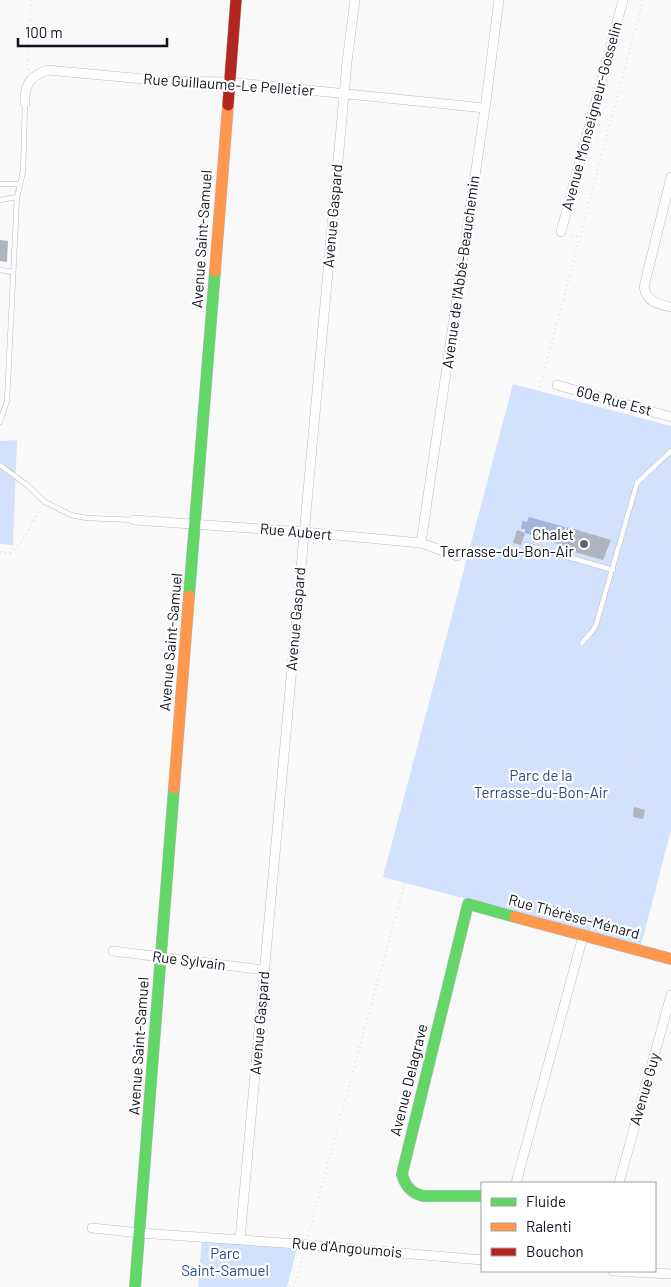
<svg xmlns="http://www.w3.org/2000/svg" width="671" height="1287" font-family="Barlow,sans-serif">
<rect width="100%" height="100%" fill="#f9f9f9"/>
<path fill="#d2e1fc" d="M513,384L671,426V830L641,945L383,877Z
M17,440L13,545L0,544V441Z
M202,1237L298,1244L287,1287H198Z"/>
<path fill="#a2b6dd" d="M529,517L565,527L561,545L525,533V529H521L522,521L527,522Z"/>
<path fill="#afb4be" d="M0,240L8,241L7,262L0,261Z
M567,527L611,540L603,560L560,548Z
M517,530L525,533L521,545L513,543Z
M634,807L645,810L643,819L633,817Z"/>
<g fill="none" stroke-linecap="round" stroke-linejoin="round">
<defs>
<path id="lane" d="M0,184H20
M0,200L17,197
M0,270L13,272
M0,422L7,401L17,197L23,172L25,103
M0,465L27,485L45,502L71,515L87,518L134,520
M526,545L613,570
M582,643L593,630L596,625L637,483L671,451"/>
<path id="street" d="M25,103C24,85 30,77 47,70L165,81L229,82L485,108
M671,177L644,287C647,302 657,304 671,307
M561,232L623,0
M557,385L671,417
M134,520L304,532L421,543L457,556
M421,543L485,108L499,0
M113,951L264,970
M516,1183L583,936
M619,1183L671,995
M92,1228L140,1233L298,1244L482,1260
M240,1239L347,62L355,0
M613,1271L671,1274"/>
<path id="fast" d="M189,596L215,271
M482,1196H423C411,1193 405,1186 402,1174L468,904L515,917
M135,1287L174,788"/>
<path id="slow" d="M215,271L228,105
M174,788L189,596
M515,917L671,959"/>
<path id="jam" d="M228,105L236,0"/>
</defs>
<use href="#lane" stroke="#b9bcc1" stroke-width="5.5"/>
<use href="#street" stroke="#b9bcc1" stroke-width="10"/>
<use href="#fast" stroke="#b9bcc1" stroke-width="12"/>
<use href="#slow" stroke="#b9bcc1" stroke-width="12"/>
<use href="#jam" stroke="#b9bcc1" stroke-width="12"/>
<path stroke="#e0e0e0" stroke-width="2" stroke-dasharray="1 4" stroke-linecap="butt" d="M29,70L27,64L31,0
M571,235L580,237
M635,516H640L671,536
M0,552L10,553L21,543L41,508
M524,552L518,568L500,603L478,679L469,723L468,731L473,740L478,744L501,750L509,749L597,776L615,787L634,826V837L637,848
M465,556L512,551L520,548
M599,634L607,641L618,658L628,681L629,707L628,737L637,767
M607,641C627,648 631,631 636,616C637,611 639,606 639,601C638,589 626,583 616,585
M585,926L587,919L628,816L644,729L671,636
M308,1236L411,860L493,554L541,383L643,0
M294,1287L303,1255"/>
<use href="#lane" stroke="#fefefe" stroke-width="4.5"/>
<use href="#street" stroke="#fefefe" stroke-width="9"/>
<use href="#fast" stroke="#63d668" stroke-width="11"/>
<use href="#slow" stroke="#ff974d" stroke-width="11"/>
<use href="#jam" stroke="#b3261e" stroke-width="11"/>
</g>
<circle fill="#60646b" stroke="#fff" stroke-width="2" cx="584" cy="544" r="5"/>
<g text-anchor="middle" stroke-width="4.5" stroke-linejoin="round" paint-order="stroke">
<g font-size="15" fill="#0d131e" stroke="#fff">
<text transform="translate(229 85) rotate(4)" y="5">Rue Guillaume-Le Pelletier</text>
<text transform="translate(592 116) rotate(-75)" y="5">Avenue Monseigneur-Gosselin</text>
<text transform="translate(333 216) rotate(-85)" y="5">Avenue Gaspard</text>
<text transform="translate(202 239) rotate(-86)" y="5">Avenue Saint-Samuel</text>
<text transform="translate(461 272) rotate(-82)" y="5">Avenue de l'Abbé-Beauchemin</text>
<text transform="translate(614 401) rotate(15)" y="5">60e Rue Est</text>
<text transform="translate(296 532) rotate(5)" y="5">Rue Aubert</text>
<text transform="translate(296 619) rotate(-85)" y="5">Avenue Gaspard</text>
<text transform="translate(171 642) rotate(-85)" y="5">Avenue Saint-Samuel</text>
<text transform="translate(574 917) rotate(15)" y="5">Rue Thérèse-Ménard</text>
<text transform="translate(189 961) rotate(7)" y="5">Rue Sylvain</text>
<text transform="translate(260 1023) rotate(-85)" y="5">Avenue Gaspard</text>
<text transform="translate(139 1046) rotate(-86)" y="5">Avenue Saint-Samuel</text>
<text transform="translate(409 1080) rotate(-76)" y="5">Avenue Delagrave</text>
<text transform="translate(645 1089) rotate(-74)" y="5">Avenue Guy</text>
<text transform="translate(347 1248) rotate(5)" y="5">Rue d'Angoumois</text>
</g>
<g font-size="15" fill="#0d131e" stroke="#fff" text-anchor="end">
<text x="574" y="540">Chalet<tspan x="574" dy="17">Terrasse-du-Bon-Air</tspan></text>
</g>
<g font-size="15" fill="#294a8e" stroke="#fff">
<text x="541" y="781">Parc de la<tspan x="541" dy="17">Terrasse-du-Bon-Air</tspan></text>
<text x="225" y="1259">Parc<tspan x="225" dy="17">Saint-Samuel</tspan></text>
</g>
</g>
<rect x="481" y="1182" width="175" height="90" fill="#ffffff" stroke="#9ea1a5"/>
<rect x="491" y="1198" width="25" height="8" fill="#63d668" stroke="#9ea1a5"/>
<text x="526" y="1207" font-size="15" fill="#0d131e">Fluide</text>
<rect x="491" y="1223" width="25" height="8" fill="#ff974d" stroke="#9ea1a5"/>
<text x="526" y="1232" font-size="15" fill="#0d131e">Ralenti</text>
<rect x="491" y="1248" width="25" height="8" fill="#b3261e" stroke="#9ea1a5"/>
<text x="526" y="1257" font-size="15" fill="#0d131e">Bouchon</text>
<path d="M18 38v8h149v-8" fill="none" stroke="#0d131e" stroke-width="2.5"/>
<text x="25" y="38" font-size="15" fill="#0d131e" stroke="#ffffff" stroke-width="4" paint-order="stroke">100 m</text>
</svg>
